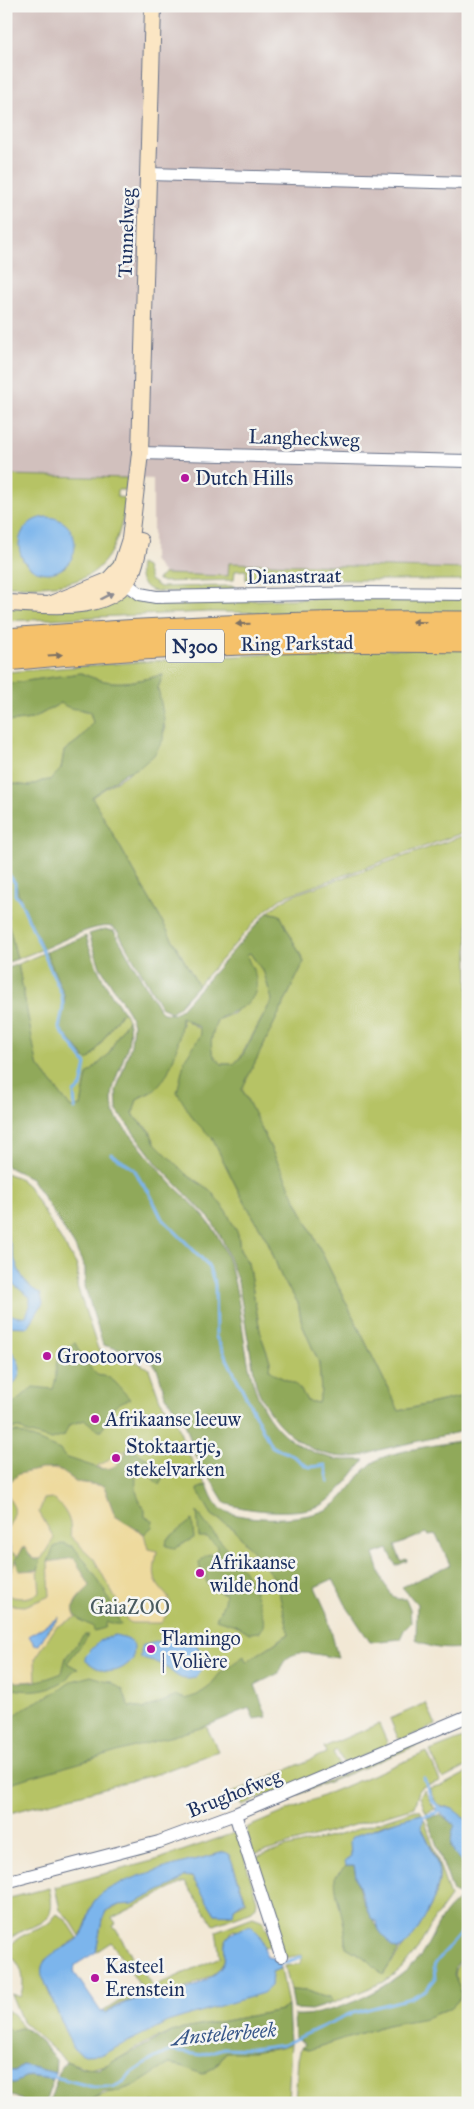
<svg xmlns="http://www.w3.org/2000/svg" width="474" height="2109" font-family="'IM FELL Great Primer',serif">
<rect width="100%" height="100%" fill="#f6f6f2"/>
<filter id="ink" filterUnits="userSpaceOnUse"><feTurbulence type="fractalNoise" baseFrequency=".02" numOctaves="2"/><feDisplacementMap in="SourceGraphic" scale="10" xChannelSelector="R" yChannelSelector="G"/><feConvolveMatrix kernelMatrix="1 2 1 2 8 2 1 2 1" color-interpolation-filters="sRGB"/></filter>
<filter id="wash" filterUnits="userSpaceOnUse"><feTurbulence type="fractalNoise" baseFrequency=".0096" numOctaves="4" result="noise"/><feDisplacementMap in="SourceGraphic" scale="20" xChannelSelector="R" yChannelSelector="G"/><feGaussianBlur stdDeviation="1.12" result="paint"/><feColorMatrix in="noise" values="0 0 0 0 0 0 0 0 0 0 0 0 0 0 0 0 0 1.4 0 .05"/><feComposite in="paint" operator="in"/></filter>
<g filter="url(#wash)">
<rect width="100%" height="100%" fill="#f2e8d5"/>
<path fill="#d1c0bd" d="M6,6H468V569L230,563L228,576L164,574L153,560V479L6,475Z"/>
<path fill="#b6c365" stroke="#687962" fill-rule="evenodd" d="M6,475L127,478V490H117V497L127,498C113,581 84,588 6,586ZM46,517C54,518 58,520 64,525C80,537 71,551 66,566C55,575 32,572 23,561L22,532L32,522Z
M120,557C100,599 47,597 6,596V592C35,593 65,594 91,581C101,577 114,557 120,557Z
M229,563L468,569V580H246V570L235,571L234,580L163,582L157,579L164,574L228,576Z
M140,564L146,567L150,580L160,587L234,586V590C219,590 161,594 151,590C140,585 138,575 140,564Z
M118,597L152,603L328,598L468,599V615L208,612L6,621V609Z
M370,649H468V831L283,897L266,910L198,985L92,797L148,760L165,730L158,688L163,675C129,682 114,688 81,673L6,684V672L178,659Z
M61,703L90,713L93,722L80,739L64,751L61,769L50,780L42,781L30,786L6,783V722L32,719Z
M468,834V1395L399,1411L242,1089L304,962L280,915L268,912L283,900L296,894Z
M6,871L17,888L18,894L43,949L17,959L8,922L9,885Z
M46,952L65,997V1010L60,1022L62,1030L84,1058H91L121,1013H125L128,1020L117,1037L109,1054L87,1075L81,1106L71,1108L37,1064L35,1056L18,964Z
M247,953H250L264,973L272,1000L241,1056L234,1064H222C206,1052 211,1037 217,1020L234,1013L253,968L247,961Z
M181,1017L201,1030V1035L192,1049L194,1120L212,1138L240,1194L268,1242L281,1276L298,1303L302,1324L319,1363L321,1391L318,1403L307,1401C294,1374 285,1385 269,1369L270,1361L261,1336L248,1263L240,1250L238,1234L226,1211L210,1190L187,1175L155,1143L149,1129L136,1119L133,1113L137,1099L155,1090L182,1024Z
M6,1173L19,1178L28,1186L76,1264L78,1271L77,1286L98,1349L103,1353L135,1361L149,1369L160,1400L176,1420L187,1452L205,1483L207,1485L198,1490L212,1515L234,1529L276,1580L290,1633L239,1667L202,1717L218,1751L157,1774L6,1814Z
M426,1703L436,1725L402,1740L398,1738L390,1719Z
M379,1724L387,1742L386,1746L344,1764L337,1750L333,1752L340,1766L242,1805L234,1799L232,1793L326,1753L324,1747Z
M468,1736V1766L443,1779L430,1751Z
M422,1740L423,1743L244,1817Z
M427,1752L440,1781L422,1787L419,1791L414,1807L253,1855L246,1828Z
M468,1772V1821H466L453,1809L437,1804L429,1788L443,1785Z
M424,1790L435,1809L426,1813L420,1797Z
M415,1810H420L422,1814L384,1824L352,1838L351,1857L346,1861V1865L338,1873L337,1896L345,1925L346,1947L367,1959L383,1975C399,1950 443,1904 439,1873C438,1858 428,1839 421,1826V1822L425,1821L450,1897L434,1919L418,1949L401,1969L384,1982L333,2003L330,1997H324L308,1991L291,1990L285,1966L299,1964L302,1960V1955L283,1958L255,1858L284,1848L343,1834Z
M227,1822L230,1824L138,1855L137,1851Z
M237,1832L257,1901L256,1906L252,1911L214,1925L185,1882L112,1918L116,1923L113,1925L132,1956L124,1961L111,1942L96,1952L102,1920L106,1911L186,1876L192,1877L215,1914L224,1913L229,1916L234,1908L245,1902V1898L231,1859L224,1852C196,1860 115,1879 97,1898C86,1909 90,1924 80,1936L70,1920L60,1910L55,1887L156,1860Z
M49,1888C61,1934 26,1919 6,1943V1899Z
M57,1914L67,1921L78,1938L45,1960L42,1967L47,1988L73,2049L103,2054L156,2026L271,1986L272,1972L281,1968L288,2006L281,2010L174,2031L143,2044L110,2064L89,2069L66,2061L22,2021L11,1994L20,1997C25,1985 24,1969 14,1959L6,1964C8,1935 24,1937 46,1925C51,1922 53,1918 57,1914Z
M253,1917L263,1921L274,1944L264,1947L260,1935L233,1930L225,1942L224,1962L216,1973L172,1995L136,1999L119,2004L105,2013L104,2011L141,1987L126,1965L135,1960L153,1987L220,1957L216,1931Z
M468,1951V2103H295L298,2059L301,2048L308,2050C334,2042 360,2033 386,2025C411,2018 444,2019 461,1997C454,1968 451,1977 468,1951Z
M8,2010L23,2027L11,2031L6,2027Z
M291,2043L288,2103H86C103,2091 117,2093 135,2085C147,2080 156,2068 169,2064L182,2066L202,2074L215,2067L226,2052C244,2049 277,2054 291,2043Z"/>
<path fill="#90a95a" stroke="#566c5c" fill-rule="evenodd" d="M81,673C114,688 130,682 163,675L158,688L164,719L163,740L154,755L140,767L125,773L92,797L198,985L177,1008L171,1012L161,1007L118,932L112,927C95,923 60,942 43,949L18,894L17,888L6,871V783L30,786L42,781L50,780L61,769L64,751L80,739L93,722L90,712C79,707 72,712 61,703L32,719L6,722V684Z
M6,879L9,885L8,922L17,959L6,963Z
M268,912L280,915L304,962L242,1089L399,1411L468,1395V1430L379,1450C328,1474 271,1433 256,1384L238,1282L222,1239L211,1220L158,1165L117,1111L116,1091L131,1045L133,1024L128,1011L100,967L89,934L105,929L114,931L159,1009L163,1013L173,1014L181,1009ZM250,953L264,973L272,1000L242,1056L234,1064H222C206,1052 211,1037 217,1020C233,1009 259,1007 256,980C255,970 248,963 247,954ZM181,1017L199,1027L201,1035L185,1059L177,1092L194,1120L212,1138L240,1194L268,1242L281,1276L298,1303L302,1324L319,1363L321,1391L318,1403L307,1401C294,1374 285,1385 269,1369L270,1361L261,1336L248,1263L240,1250L238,1234L226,1211L210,1190L187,1175L155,1143L149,1130L136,1119L133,1113L137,1099C142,1095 149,1094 154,1090C171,1079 182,1035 181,1017Z
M86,936C94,964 106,990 125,1013H121L91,1058L87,1060L60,1028L65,997L46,952Z
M18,964L37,1064L71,1108L81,1106L87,1075L109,1054L117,1037L128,1020C137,1051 104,1081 114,1112C117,1121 126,1129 132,1136C144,1152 157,1168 171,1183C187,1199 204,1213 216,1233C263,1314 217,1430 335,1459C345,1461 355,1459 365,1460C352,1474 341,1492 325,1503C306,1516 247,1512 225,1503L195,1454L186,1426L165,1395L158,1371L154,1364L140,1355L103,1345L85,1287V1268L74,1245L31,1178L6,1166V969Z
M75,1343L84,1361L97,1375L108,1377L115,1382L130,1399C112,1404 108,1414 102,1431H99L85,1420L69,1425L64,1436L52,1440L27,1433L19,1428L6,1429V1410L33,1387L53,1389C61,1366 47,1359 75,1343Z
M10,1432H18L60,1450L63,1455L68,1458L101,1469L122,1460L128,1447L149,1460L164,1476L159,1485L140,1466L137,1468C135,1483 134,1496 145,1509V1517L153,1520L152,1527L144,1534L115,1516L104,1486L77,1482L55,1468L19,1474L6,1485V1435Z
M468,1439V1647C450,1650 430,1650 416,1639L417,1604L402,1587L450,1565L436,1534L429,1535L426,1533L395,1546L401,1561L406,1559L407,1561L396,1566L388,1549L374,1554L383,1582L395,1599H406L410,1609L411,1623L404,1630L400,1639L370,1642L347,1607L333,1579L315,1587L326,1611L338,1658C314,1655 287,1643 279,1673L255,1685L267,1717L254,1719L249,1708L204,1727L6,1784V1725L14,1716L26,1707L58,1691L72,1681L91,1676L111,1682L123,1690L129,1707L133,1706L144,1709L177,1696L186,1699L197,1695L208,1688L221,1672L244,1656L246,1662L289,1634L276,1580L234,1529L212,1515L197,1489L207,1485C211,1494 214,1505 223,1510C244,1522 311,1521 331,1507C350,1495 359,1469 379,1459C398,1450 445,1444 468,1439Z
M197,1512C220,1544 247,1564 259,1603C262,1614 267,1623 260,1632L249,1633L238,1626L216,1619L224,1602L225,1594C214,1589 205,1589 206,1574L200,1569L199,1563L206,1555L216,1553L217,1546L207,1537H199Z
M192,1520L194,1538L175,1548L166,1546L167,1539Z
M64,1543C67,1546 72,1545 74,1548C94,1569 109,1598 121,1625L107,1622L105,1628L94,1631L93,1626C64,1616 71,1604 90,1586L74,1559L48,1562L54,1547Z
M25,1547L33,1559H41L38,1570L19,1571L16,1559L21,1549Z
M84,1635H89L67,1663L78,1669C70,1671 70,1677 64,1681C49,1691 22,1694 6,1686V1677C24,1687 45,1680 62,1673L66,1657Z
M440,1815L455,1825L451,1847L462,1862L468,1866V1891L460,1895L453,1892L428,1820L427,1817Z
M346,1865H354C356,1875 357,1885 361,1896C367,1910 385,1944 399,1950L383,1975L367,1959L346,1947C347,1922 335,1901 335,1877Z
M468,1895V1951L456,1966L454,1975L461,1992V1997L452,2007L426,2018L387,2025L308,2050L301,2048L304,2044L295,2037L294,2015C331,2018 400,1985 422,1954C437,1931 440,1908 468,1895Z
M291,1990L308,1991L324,1997H330L333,2003L311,2010L294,2009Z
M288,2006L290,2043L287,2046L252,2052H226L215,2067L202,2074L182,2066L169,2064L136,2085L114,2092H104L86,2103H49L60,2070L66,2061L82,2068L98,2069L174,2031L281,2010Z
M6,2027L11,2031L23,2027L41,2041L56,2060L55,2073L23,2065L16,2070L6,2072Z
M29,2076L53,2079L45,2103H29L6,2093V2082L14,2083Z"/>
<path fill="#eeda9e" stroke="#84847e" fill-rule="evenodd" d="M119,1448V1451L126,1452C120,1465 111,1472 96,1467L107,1461Z
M41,1469H58L77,1482L104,1486L115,1516L144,1534L148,1549L157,1551C156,1560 153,1570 155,1578C160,1597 182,1595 161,1623H131L127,1620L94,1559L70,1536C73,1520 64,1507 52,1498L44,1499L39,1512L54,1538L41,1559H33L25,1547L21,1549L18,1556L11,1552L6,1530C25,1501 6,1509 6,1485L19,1474Z
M74,1558L90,1586C81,1595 68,1604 76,1617L56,1627L35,1659L36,1681L17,1682L6,1677V1623L10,1605L25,1606L50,1596L48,1562ZM59,1617C52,1627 44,1638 34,1644L32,1634Z
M16,1559L19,1571L38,1570L40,1592C32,1599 15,1600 6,1594C6,1576 9,1575 16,1559Z"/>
<path fill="#7cb5ec" stroke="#4c72a5" d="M19 545a28 28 0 1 1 56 0a28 28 0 1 1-56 0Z
M6,1231C13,1251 18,1285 40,1293L43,1303L28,1327L6,1326V1313L18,1317L26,1316L30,1306V1297L13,1284L6,1261Z
M6,1345C24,1364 25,1374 6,1393L8,1371Z
M59,1617L47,1631L39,1645L34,1644L29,1636Z
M115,1635L127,1638L134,1646L133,1659C117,1676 104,1674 86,1661L85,1656L101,1640Z
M179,1636C182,1636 187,1637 190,1639C205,1647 208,1681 186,1679C177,1679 170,1669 163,1665C155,1661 149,1662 141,1658V1646Z
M440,1806L453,1809L468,1821V1866C451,1857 448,1841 455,1825L435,1809Z
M422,1814L424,1820L421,1826C426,1837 438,1861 439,1873C441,1892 415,1941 399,1950L392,1947L379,1930L377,1922L370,1917L357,1881L354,1865H346L345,1861L351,1857L350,1841L354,1836L398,1820Z
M225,1852L229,1854L231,1859L245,1900L234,1908L233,1915L215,1914L192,1877L184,1876L179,1882L133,1904L119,1905L106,1911L102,1920L96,1952L75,1965L74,1972L101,2012L104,2011L106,2013C121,2003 135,1999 153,1997C159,1997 167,1997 172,1995C186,1990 206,1982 217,1972C237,1956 206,1937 251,1926L260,1935L267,1957L278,1959L281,1968L272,1972L271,1986L263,1993L170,2021L103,2054L85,2055L73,2049L42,1975C38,1955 64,1950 77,1940C91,1928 85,1912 96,1899C112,1878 197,1860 225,1852Z
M23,2065L55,2073L53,2079L29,2076L14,2083L6,2082L7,2071H15Z"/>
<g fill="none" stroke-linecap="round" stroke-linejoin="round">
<path stroke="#7cb5ec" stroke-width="3" d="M6,871L15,883V895L20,900L62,995L63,1008L59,1028L86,1064L81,1087L74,1093L75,1109
M111,1154L134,1169L141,1182L149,1192L161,1217L208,1265L215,1284L216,1337L271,1446C279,1451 286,1451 293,1456C310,1467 301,1469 325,1465L329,1482
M424,1778L432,1800L441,1810
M423,1817L438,1812
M280,1964L301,1957
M51,2076L93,2087H113L123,2082L133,2072L153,2059L170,2051L201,2055L224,2048L252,2049L283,2045L349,2014L411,1998L427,1989L435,1979L434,1966L438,1960L468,1925"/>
</g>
</g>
<g filter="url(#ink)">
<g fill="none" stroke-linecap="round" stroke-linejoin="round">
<defs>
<path id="street" d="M149,174L468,183
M140,453L468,461
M119,578L140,594L156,597L367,593L468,594
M235,1814L281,1956
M6,1882L159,1842L235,1814L468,1716"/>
<path id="secondary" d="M6,603C43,604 111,616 131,574C136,564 138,552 140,541
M51,604L108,581L121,567L130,539L140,453L153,6"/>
<path id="highway" d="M6,639C160,627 313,620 468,622
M6,660C159,645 314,639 468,642"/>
</defs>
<use href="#street" stroke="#667088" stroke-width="14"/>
<use href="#secondary" stroke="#667088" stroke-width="18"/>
<use href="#highway" stroke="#667088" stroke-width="23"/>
<use href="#street" stroke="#fff" stroke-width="12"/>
<use href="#secondary" stroke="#fbe6c4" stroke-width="16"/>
<use href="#highway" stroke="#f5c16b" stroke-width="21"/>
</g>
<defs><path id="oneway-solid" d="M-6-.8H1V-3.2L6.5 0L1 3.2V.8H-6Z" transform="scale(1.25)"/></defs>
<use fill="#8b8a91" href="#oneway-solid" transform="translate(107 596) rotate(-27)"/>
<g fill="#7d7164">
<use href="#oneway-solid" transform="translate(419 622) rotate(-179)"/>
<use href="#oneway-solid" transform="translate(243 624) rotate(178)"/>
<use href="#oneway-solid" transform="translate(55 655) rotate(-4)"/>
</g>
</g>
<g fill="#b5179e" stroke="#f6f6f2" stroke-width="2">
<circle cx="185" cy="478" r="5"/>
<circle cx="47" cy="1356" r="5"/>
<circle cx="95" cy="1419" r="5"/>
<circle cx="116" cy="1458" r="5"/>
<circle cx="200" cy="1573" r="5"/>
<circle cx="151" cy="1649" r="5"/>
<circle cx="95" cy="1978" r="5"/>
</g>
<g text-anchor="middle" stroke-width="5" stroke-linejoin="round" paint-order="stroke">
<rect fill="#f6f6f2" stroke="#5d6b8a" stroke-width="1" x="166" y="629.5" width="58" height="33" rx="4"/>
<g font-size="19" font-weight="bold" fill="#1b2f5e">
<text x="195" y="653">N300</text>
</g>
<g font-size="20" fill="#1b2f5e" stroke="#f6f6f2">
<text transform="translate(126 233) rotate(-88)" y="7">Tunnelweg</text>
<text transform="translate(304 438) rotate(2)" y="7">Langheckweg</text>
<text transform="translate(294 576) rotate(-1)" y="7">Dianastraat</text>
<text transform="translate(297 643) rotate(-1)" y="7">Ring Parkstad</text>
<text transform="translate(234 1793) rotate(-22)" y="7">Brughofweg</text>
</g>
<g font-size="20" fill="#1b2f5e" stroke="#f6f6f2" text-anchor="start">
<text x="195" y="485">Dutch Hills</text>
<text x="57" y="1363">Grootoorvos</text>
<text x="105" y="1426">Afrikaanse leeuw</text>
<text x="126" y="1453">Stoktaartje,<tspan x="126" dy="23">stekelvarken</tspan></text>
<text x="210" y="1569">Afrikaanse<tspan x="210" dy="23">wilde hond</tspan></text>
<text x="161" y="1645">Flamingo<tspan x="161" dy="23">| Volière</tspan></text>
<text x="105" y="1973">Kasteel<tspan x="105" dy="23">Erenstein</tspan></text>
</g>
<g font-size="20" fill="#4a5b60" stroke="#f6f6f2">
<text x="130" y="1614">GaiaZOO</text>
</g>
<g font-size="21" font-style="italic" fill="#385789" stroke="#f6f6f2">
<text transform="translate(224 2034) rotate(-5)" y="7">Anstelerbeek</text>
</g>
</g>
<rect width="474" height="2109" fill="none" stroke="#f6f6f2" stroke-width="25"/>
</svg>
